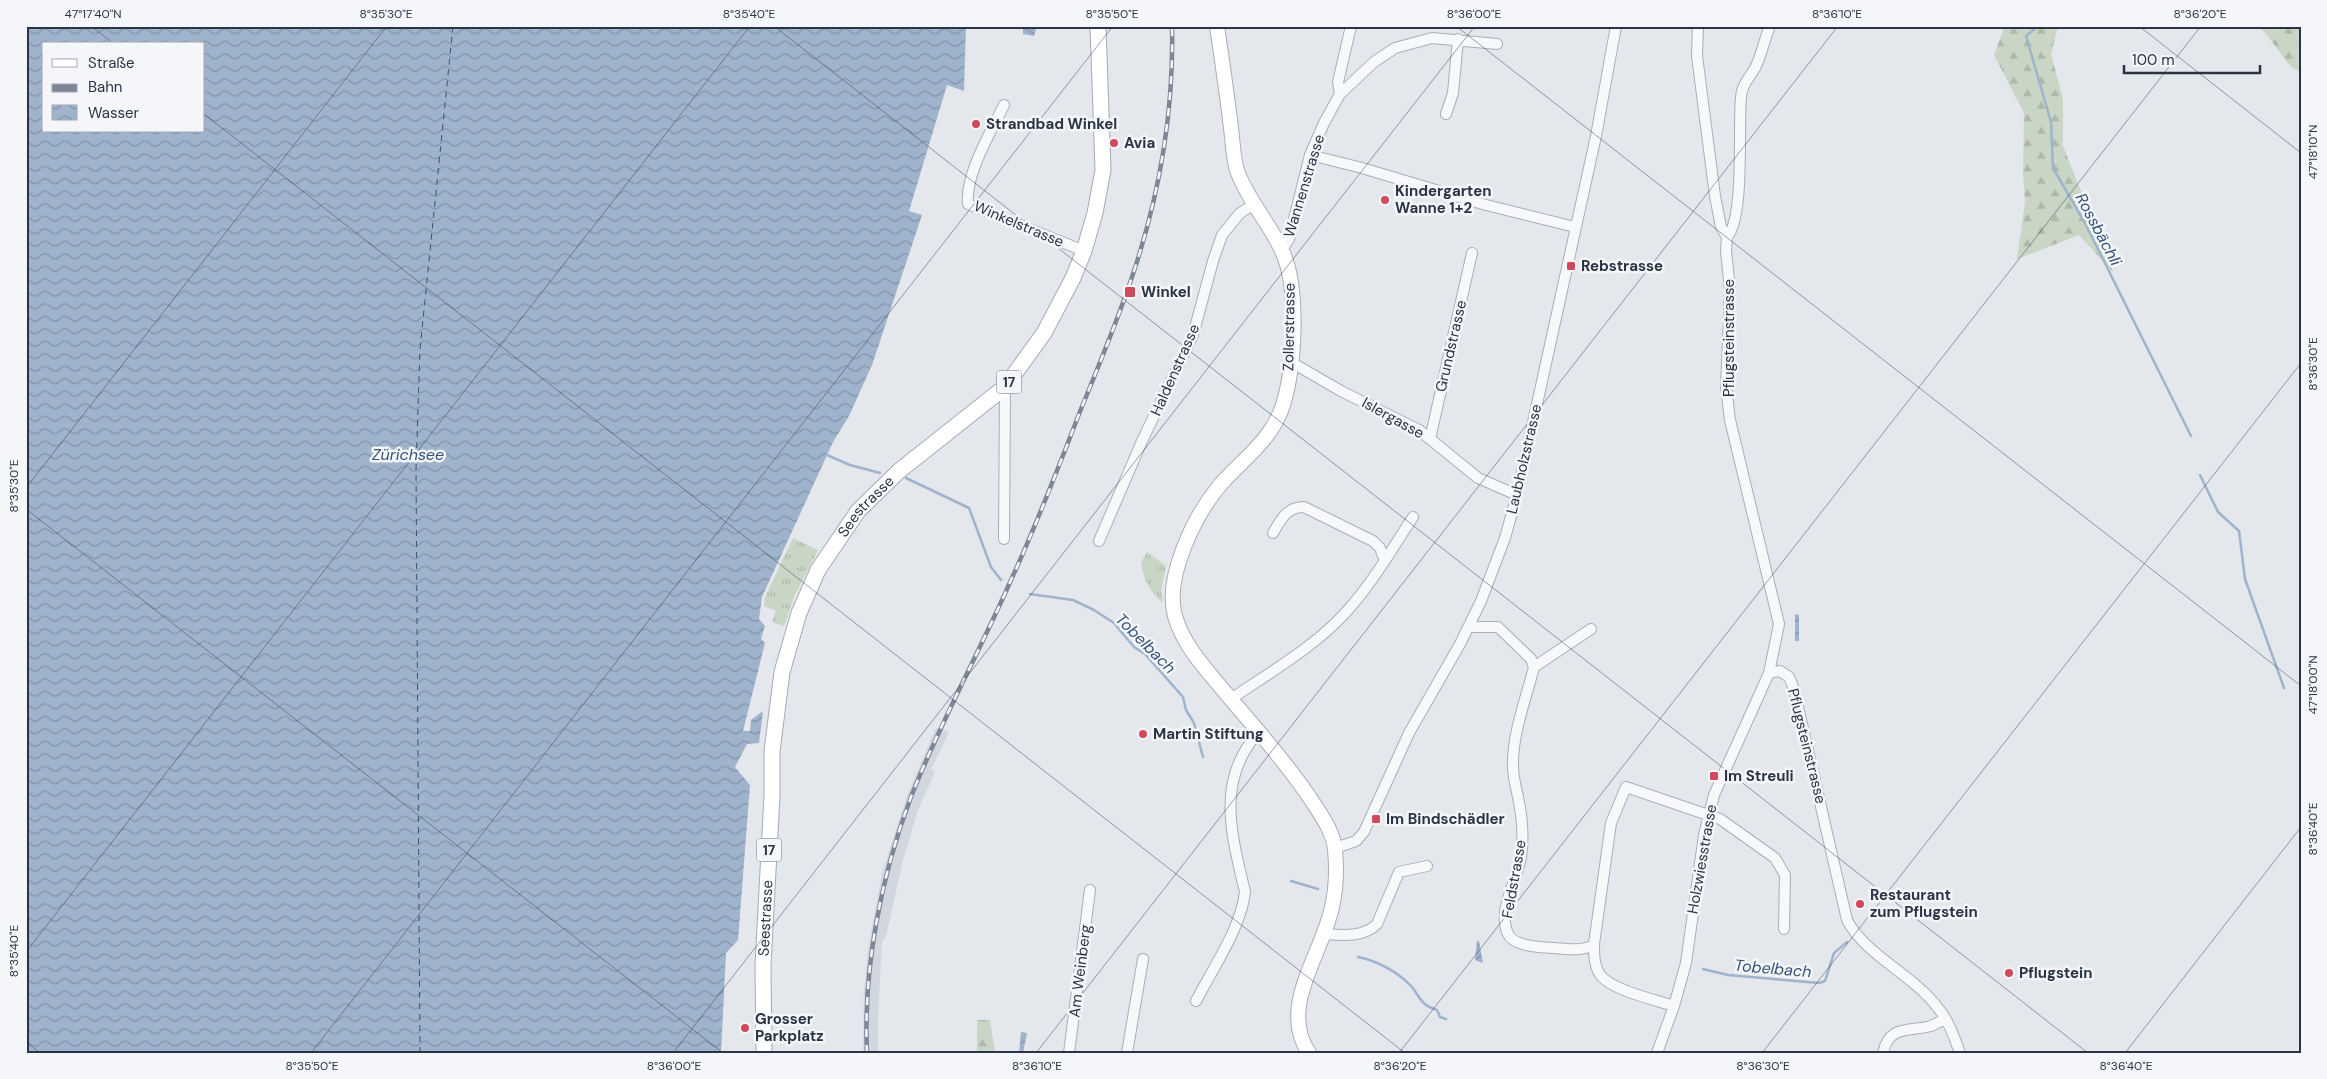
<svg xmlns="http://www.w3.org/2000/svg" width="2327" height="1079" font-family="'DM Sans',sans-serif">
<defs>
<pattern id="grass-tufts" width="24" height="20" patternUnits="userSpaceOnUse" patternTransform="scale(1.25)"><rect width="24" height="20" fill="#c9d6c5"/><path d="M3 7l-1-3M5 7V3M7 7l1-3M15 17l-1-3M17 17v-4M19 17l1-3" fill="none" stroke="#adb8ab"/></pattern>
<pattern id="forest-firs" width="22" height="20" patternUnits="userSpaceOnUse" patternTransform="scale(1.25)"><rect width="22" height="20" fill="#c9d6c5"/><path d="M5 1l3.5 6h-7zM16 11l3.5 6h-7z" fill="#adb8ab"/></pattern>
<pattern id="water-waves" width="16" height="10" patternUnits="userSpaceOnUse" patternTransform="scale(1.25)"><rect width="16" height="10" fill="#9fb4cc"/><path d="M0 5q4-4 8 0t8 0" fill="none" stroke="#8293a7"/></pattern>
</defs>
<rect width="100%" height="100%" fill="#e4e7ec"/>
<path fill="#d2d6de" d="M936,728L949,732L931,770L935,772L918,810L903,860L886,936L882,941L878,1018V1053H863L864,991L868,950L882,873L907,796Z"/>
<path fill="url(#grass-tufts)" d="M793,538L818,550L794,597L784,626L772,622L776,611L764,606L765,597Z
M1147,552L1166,566L1161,591L1163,603C1151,594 1143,579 1141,563Z"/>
<path fill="url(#forest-firs)" d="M2005,26H2058L2051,54L2063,99V146L2113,272L2079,235L2017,259L2025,202L2023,173L2024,113L1994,55Z
M2260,26H2301V72L2291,67Z
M977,1020H990L995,1053H977Z"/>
<path fill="url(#water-waves)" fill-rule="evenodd" d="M26,26H966L964,91L947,85L909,211L922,215L872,365L849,416L833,442L762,597L759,619L765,626L761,639L765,643L743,731H750L751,720L763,711L759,743L747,744L735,767L750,785L738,940L726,953L721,1053H26ZM44,44H204V131H44Z
M1023,26H1037L1034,36L1023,34Z
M1795,614L1799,615V641H1795Z
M1477,941H1479L1483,963L1475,960Z
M1021,1032L1027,1033L1023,1053H1019Z"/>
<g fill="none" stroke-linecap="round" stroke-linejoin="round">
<path stroke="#9fb4cc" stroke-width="2.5" d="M2038,26L2026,36L2051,122L2053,168L2085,223L2191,436
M827,455L850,465L880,473
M2200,475L2218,512L2239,531L2245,579L2284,688
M906,478L969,508L991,567L1001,580
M1030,594L1073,600L1094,610L1114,623L1134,647L1145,654L1183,697L1186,710L1194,723L1203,757
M1291,881L1318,889
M1358,957C1378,961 1398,972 1412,987C1421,999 1421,1005 1437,1010L1440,1017L1446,1019
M1703,969L1728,975L1819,983L1825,981L1834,953L1847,942"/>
<path stroke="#34527a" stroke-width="1" stroke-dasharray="6 5" stroke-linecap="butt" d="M420,1053L416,469L420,349L453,26"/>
<defs>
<path id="street" d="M1340,94L1338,82L1351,26
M1004,105C991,132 965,174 968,204L1084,251
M1446,114L1453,93L1458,39
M1310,155L1362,168L1486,205L1575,227
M1727,237C1745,218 1738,125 1741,97C1742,83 1751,77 1756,66C1761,56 1765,38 1770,26
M1282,250L1289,239L1310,155L1324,123L1340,94L1374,62L1395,48L1432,38L1497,44
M1291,362L1341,391L1419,430L1478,478L1517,495
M1430,439L1472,253
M1273,533C1281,520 1286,507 1304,507L1373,541L1380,548L1385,561
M1004,539L1005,387
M1099,541L1142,441L1193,335L1213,261L1222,235L1240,213L1253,205
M1468,627H1498L1531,659L1534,667
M1534,667C1526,699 1512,734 1513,767C1513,777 1516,787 1518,797C1522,816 1524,837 1521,857C1517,880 1497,911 1508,934C1514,947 1541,947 1554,948C1567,949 1583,952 1594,944
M1534,667L1591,629
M1769,673L1780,671L1789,677L1794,689L1847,920C1866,956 1914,975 1938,1008C1949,1021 1954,1037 1960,1053
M1231,699C1270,672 1315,647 1347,611C1373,582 1392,549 1413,517
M1335,848L1356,841L1364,832L1409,733L1460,644L1481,601L1505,538L1517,495L1596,136L1616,26
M1324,934C1342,935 1363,938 1377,924L1399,872L1427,866
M1196,1001C1213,968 1241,928 1245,892C1232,836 1215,781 1258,733
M1674,1006C1656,1000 1615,991 1602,977C1594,968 1594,955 1594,944L1611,823L1626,787L1720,819L1775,858L1785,875L1784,929
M1069,1053L1090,890
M1127,1053L1143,959
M1657,1053L1674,1006L1686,963L1704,835L1714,795L1769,673L1779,624L1730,420L1726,387L1730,290L1726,251L1727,237L1721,227L1715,196L1697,56L1698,26
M1883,1053C1889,1024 1910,1032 1931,1026C1936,1024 1941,1021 1945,1018"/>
<path id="secondary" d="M1217,26C1222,60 1227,94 1231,128C1233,143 1233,160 1238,173C1249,202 1271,225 1283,253C1299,290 1295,366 1283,405C1272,440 1243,459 1220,485C1195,515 1164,577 1175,616C1184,648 1209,672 1229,697C1258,731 1289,766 1314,804C1323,818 1334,834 1335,850C1337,869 1336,889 1332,907C1322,955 1278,1007 1309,1053"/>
<g id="primary">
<path id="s1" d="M764,1053L763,965L772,796V751L782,672L799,613L818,570L858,511L899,471L1005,387L1044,333L1073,278L1084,251L1095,213L1103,170L1098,26"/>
</g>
</defs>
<use href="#street" stroke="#a9aeb7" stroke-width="12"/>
<use href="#secondary" stroke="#a9aeb7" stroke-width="16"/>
<use href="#primary" stroke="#a3abb8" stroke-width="17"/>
<use href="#street" stroke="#f7f8fa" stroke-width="10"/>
<use href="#secondary" stroke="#fff" stroke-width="14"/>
<use href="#primary" stroke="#fff" stroke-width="15"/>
<defs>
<path id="rail" d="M867,1053C863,969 881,876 911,797C940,723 979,653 1011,580C1037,524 1059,466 1081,409C1099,365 1117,322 1132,277C1159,197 1174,111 1172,26"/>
</defs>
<use href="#rail" stroke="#7d8696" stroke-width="4.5"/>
<use href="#rail" stroke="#f4f6f9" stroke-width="2.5" stroke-dasharray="8" stroke-linecap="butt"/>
</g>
<path fill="none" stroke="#2b3445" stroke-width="1" stroke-opacity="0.45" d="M91,26L114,44M774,26L2088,1053M1456,26L2301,686M2139,26L2301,153M204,114L1405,1053M26,488L387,26M26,509L723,1053M26,952L750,26M26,1042L40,1053M311,1053L1113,26M673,1053L1475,26M1036,1053L1838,26M1399,1053L2201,26M1762,1053L2301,363M2125,1053L2301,827"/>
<g fill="#d1495b" stroke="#f4f6f9" stroke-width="2">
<circle cx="976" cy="124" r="5"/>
<circle cx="1114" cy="143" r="5"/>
<circle cx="1385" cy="200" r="5"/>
<rect x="1566" y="261" width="10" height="10" rx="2.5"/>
<rect x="1124" y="286" width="12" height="12" rx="2.5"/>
<circle cx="1143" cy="734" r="5"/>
<rect x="1709" y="771" width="10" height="10" rx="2.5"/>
<rect x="1371" y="814" width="10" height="10" rx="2.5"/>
<circle cx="1860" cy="904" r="5"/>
<circle cx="2009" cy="973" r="5"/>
<circle cx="745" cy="1028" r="5"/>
</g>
<g text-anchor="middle" stroke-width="5" stroke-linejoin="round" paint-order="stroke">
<g fill="#f4f6f9" stroke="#676e7b" stroke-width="1">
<rect x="996.5" y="370.5" width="25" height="23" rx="4"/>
<rect x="756.5" y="838.5" width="25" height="23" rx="4"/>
</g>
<g font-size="14" font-weight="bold" fill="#2b3445">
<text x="1009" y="387">17</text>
<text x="769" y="855">17</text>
</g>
<g font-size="15" font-weight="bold" fill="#2b3445" stroke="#f4f6f9" text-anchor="start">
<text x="986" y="129">Strandbad Winkel</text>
<text x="1124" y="148">Avia</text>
<text x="1395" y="196">Kindergarten<tspan x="1395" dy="17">Wanne 1+2</tspan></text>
<text x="1581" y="271">Rebstrasse</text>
<text x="1141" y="297">Winkel</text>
<text x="1153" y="739">Martin Stiftung</text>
<text x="1724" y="781">Im Streuli</text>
<text x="1386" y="824">Im Bindschädler</text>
<text x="1870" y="900">Restaurant<tspan x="1870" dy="17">zum Pflugstein</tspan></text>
<text x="2019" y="978">Pflugstein</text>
<text x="755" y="1024">Grosser<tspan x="755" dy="17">Parkplatz</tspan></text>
</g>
<g font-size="15" fill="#2b3445" stroke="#f4f6f9">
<text transform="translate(1304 186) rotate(-73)" y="5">Wannenstrasse</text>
<text transform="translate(1019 224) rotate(23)" y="5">Winkelstrasse</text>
<text transform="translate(1289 327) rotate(-89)" y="5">Zollerstrasse</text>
<text transform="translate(1729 338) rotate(-90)" y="5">Pflugsteinstrasse</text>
<text transform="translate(1451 346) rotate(-77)" y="5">Grundstrasse</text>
<text transform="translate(1175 370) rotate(-66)" y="5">Haldenstrasse</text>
<text transform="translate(1393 418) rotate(29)" y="5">Islergasse</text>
<text transform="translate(1524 459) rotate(-77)" y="5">Laubholzstrasse</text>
<text dy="5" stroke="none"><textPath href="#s1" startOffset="570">Seestrasse</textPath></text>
<text transform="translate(1807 746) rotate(76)" y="5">Pflugsteinstrasse</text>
<text transform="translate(1702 859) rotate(-80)" y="5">Holzwiesstrasse</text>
<text transform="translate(1514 879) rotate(-80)" y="5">Feldstrasse</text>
<text dy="5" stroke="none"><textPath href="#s1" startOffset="135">Seestrasse</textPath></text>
<text transform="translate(1080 971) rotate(-83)" y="5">Am Weinberg</text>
</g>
<g font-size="16" font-style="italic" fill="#34527a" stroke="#f4f6f9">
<text transform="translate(2099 229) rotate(62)" y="6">Rossbächli</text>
<text x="408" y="460">Zürichsee</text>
<text transform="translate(1146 643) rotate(45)" y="6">Tobelbach</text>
<text transform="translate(1773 968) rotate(5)" y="6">Tobelbach</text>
</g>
</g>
<rect width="2327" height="1079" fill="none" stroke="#f4f6f9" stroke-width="55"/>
<rect x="42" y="42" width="162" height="90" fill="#f4f6f9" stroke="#a4a8b1"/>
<rect x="52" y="59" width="25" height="8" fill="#ffffff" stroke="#a4a8b1"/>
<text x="88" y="68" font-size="15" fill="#2b3445">Straße</text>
<rect x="52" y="84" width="25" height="8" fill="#7d8696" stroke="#a4a8b1"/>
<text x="88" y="92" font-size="15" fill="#2b3445">Bahn</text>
<rect x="52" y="105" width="25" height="15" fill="url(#water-waves)" stroke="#a4a8b1"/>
<text x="88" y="118" font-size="15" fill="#2b3445">Wasser</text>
<path d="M2124 65v8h136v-8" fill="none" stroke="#2b3445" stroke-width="2.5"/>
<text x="2132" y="65" font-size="15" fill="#2b3445" stroke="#f4f6f9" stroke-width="4" paint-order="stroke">100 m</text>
<rect x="28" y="28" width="2272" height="1024" fill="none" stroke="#2b3445" stroke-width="2"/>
<g font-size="12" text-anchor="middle" fill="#2b3445">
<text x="93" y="18">47°17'40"N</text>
<text x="386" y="18">8°35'30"E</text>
<text x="749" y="18">8°35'40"E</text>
<text x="1112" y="18">8°35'50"E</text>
<text x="1474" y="18">8°36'00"E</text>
<text x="1837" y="18">8°36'10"E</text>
<text x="2200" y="18">8°36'20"E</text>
<text transform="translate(2313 152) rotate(-90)" y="4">47°18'10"N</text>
<text transform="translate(2313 364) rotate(-90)" y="4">8°36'30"E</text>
<text transform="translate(14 486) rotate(-90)" y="4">8°35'30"E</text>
<text transform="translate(2313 685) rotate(-90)" y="4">47°18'00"N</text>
<text transform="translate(2313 829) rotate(-90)" y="4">8°36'40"E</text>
<text transform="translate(14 951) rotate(-90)" y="4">8°35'40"E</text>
<text x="312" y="1070">8°35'50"E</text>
<text x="674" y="1070">8°36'00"E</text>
<text x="1037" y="1070">8°36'10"E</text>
<text x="1400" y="1070">8°36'20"E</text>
<text x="1763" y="1070">8°36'30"E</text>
<text x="2126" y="1070">8°36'40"E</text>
</g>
</svg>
